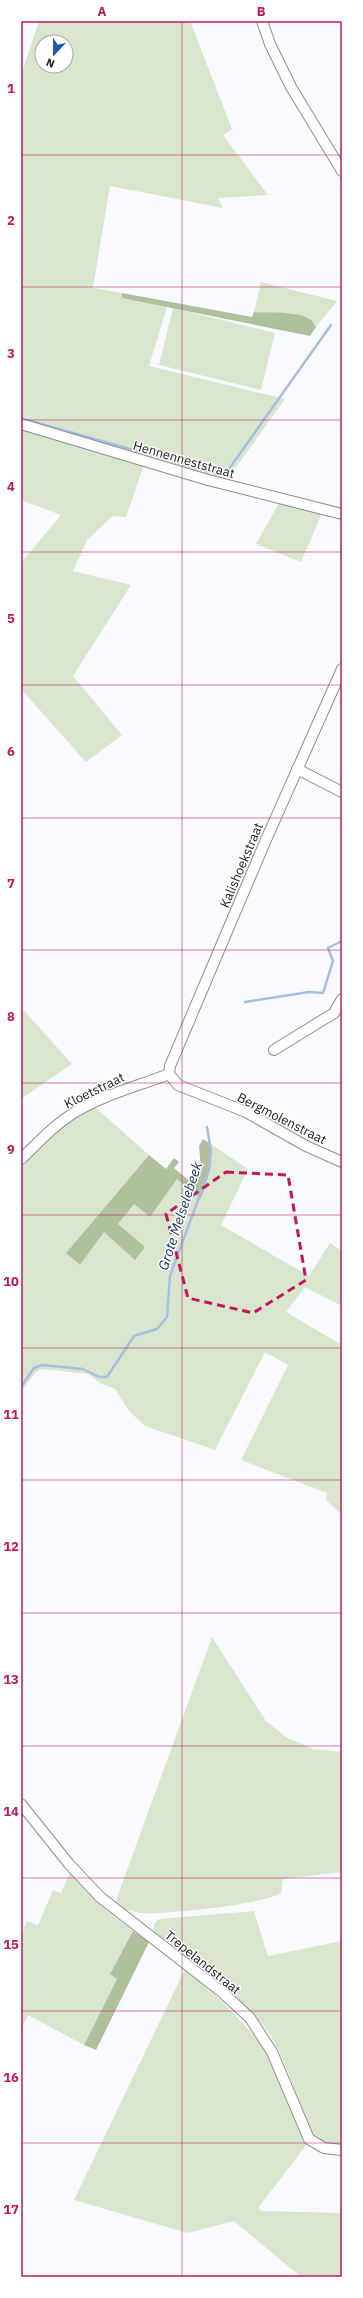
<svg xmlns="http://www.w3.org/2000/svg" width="363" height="2298" font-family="'IBM Plex Sans',sans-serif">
<rect width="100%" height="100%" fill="#f9faff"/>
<path fill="#d9e6ce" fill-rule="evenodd" d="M39,21H190L232,129L223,135L268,195L218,198L223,208L110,186L93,288L122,293V298L167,307L149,366L285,399L227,480L21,416V75ZM42,42H66V66H42Z
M261,282L337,301L316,327L315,323L294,313L254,312Z
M173,308L275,333L261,390L159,365Z
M21,429L144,465L126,517L113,516L87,540L73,571L131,585L73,676L122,735L86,762L21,689V563L61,515L21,500Z
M279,503L322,513L301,562L256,544Z
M21,1007L72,1064L21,1099Z
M95,1107L149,1155L66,1253L80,1265L104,1232L136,1259L145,1247L117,1225L134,1204L150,1217L177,1179L201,1199L212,1155L211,1144L248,1169L221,1225L309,1276L330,1243L342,1251V1306L305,1287L286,1312L342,1345V1515L326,1500L327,1493L241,1460L288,1365L265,1352L215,1450L145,1426L129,1411L115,1389L100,1383L88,1374L42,1369L36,1372L21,1392V1164L63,1126Z
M212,1637L266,1721L286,1737L313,1749L342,1752V1872L283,1879L281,1893C265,1904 163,1915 141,1913C132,1912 123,1909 115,1903Z
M70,1873L106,1910L133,1931L110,1974L117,1979L84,2045L28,2015L21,2030V1935L27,1921L38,1925L53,1890L61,1893Z
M254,1911L268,1956L342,1941V2145C327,2146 317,2140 309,2128C297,2099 287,2064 272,2038C252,2003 187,1958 154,1933V1924L159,1919Z
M185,1969L224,2003L263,2045L307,2144L258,2208L262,2211L342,2213V2274L340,2277H301L234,2221L187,2233L74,2200Z"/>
<path fill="#aec09c" d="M122,293L252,317L254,312C270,313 310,309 316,327L310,336L122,298Z
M203,1139L211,1144C213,1164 207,1181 201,1199L177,1179L150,1217L134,1204L118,1224L145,1247L135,1260L104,1232L80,1265L66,1253L149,1155L166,1169L174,1158L179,1162L174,1168L191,1182L201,1168L199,1146Z
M133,1931L149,1942L96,2050L84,2045L117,1979L110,1974Z"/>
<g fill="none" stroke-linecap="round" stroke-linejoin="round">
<path stroke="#a7bee0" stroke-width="2.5" d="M21,418L224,476L331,325
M245,1002L309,992L323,993L333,961L328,948L342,941
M21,1387L34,1368L42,1365L83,1369L99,1377H107L134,1336L157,1329L167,1317L170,1276L209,1170L211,1151L207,1127"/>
<defs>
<path id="street" d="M262,21L270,44L291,87L342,171
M21,424L208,480L342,514
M297,769L342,792
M274,1050L334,1013L342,999
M169,1074L170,1066L265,842L342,669
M169,1074L178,1085L246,1112L306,1146L342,1162
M21,1159C39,1142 56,1123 77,1111C106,1094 138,1086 169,1074
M21,1804L69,1864L100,1897L222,1992L250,2018L272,2052L309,2139L324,2148L342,2150"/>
</defs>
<use href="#street" stroke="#8e8e92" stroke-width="12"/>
<use href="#street" stroke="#fff" stroke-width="10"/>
</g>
<path fill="none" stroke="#c2185b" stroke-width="3" stroke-dasharray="8 5" stroke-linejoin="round" d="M226,1172L288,1175L306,1280L253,1313L188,1298L166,1214Z"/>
<path fill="none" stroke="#c2185b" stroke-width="1" stroke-opacity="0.55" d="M182,21V2277M21,155H342M21,287H342M21,420H342M21,552H342M21,685H342M21,818H342M21,950H342M21,1083H342M21,1215H342M21,1348H342M21,1480H342M21,1613H342M21,1746H342M21,1878H342M21,2011H342M21,2143H342"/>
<g text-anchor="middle" stroke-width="3" stroke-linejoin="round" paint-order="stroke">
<g font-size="13" fill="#212123" stroke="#fff">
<text transform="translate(184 459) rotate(16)" y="5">Hennenneststraat</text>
<text transform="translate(241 865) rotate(-67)" y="5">Kalishoekstraat</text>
<text transform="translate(94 1090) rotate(-26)" y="5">Kloetstraat</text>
<text transform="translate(282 1118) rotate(27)" y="5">Bergmolenstraat</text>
<text transform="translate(203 1962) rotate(39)" y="5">Trepelandstraat</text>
</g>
<g font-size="14" font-style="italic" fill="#12305b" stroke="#fff">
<text transform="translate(180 1216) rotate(-72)" y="5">Grote Melselebeek</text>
</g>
</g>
<rect width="363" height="2298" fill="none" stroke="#ffffff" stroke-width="44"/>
<g transform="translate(54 54) rotate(202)"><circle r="19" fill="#ffffff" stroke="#a6a6a7"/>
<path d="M0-3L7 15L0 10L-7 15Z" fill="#1c5bac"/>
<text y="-6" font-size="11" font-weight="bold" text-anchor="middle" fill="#212123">N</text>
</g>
<rect x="22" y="22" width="319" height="2254" fill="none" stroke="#c2185b" stroke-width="1.5"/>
<g font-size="13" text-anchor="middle" font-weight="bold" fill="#c2185b">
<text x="102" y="16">A</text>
<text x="261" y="16">B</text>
<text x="11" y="93">1</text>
<text x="11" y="225">2</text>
<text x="11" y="358">3</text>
<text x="11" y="491">4</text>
<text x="11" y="623">5</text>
<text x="11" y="756">6</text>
<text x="11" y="888">7</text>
<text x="11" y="1021">8</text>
<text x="11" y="1154">9</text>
<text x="11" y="1286">10</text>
<text x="11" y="1419">11</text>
<text x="11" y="1551">12</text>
<text x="11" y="1684">13</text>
<text x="11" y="1816">14</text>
<text x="11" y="1949">15</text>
<text x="11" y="2082">16</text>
<text x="11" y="2214">17</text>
</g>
</svg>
